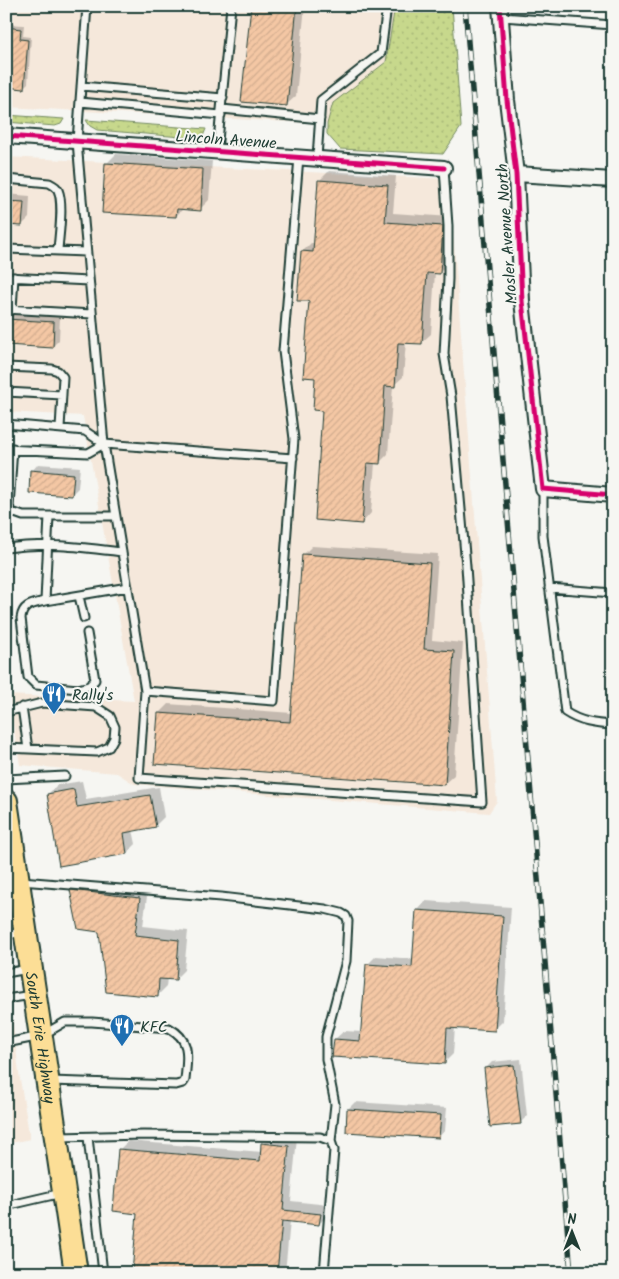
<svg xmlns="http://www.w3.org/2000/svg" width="619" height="1279" font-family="Kalam,sans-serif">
<defs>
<pattern id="grass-dots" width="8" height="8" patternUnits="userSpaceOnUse" patternTransform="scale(1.25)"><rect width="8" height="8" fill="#c7d88c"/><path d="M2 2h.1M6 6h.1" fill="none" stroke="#aaba79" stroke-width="1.8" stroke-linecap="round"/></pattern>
<pattern id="building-hatch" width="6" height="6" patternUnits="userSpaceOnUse" patternTransform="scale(1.25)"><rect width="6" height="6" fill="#f4c7a4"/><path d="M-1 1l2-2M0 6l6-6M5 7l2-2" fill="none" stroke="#d1ac8e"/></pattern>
</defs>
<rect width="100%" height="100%" fill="#f6f6f2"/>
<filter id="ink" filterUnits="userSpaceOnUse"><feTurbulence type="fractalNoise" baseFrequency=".02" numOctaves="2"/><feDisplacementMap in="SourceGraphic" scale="10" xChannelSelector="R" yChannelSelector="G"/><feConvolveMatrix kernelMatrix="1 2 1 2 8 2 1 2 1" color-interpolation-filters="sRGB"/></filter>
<g filter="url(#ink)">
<path fill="#f5e8db" d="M6,6H395L386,62L333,103L327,124L6,107Z
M6,157L449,179L497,801L489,813L134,784L117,773L20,765L8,695L134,701L83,416L6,412Z
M6,967L19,1073L30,1139L6,1144Z"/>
<path fill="url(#grass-dots)" stroke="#738a60" d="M395,6H452L461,127L443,154L340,149L327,134V124L333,103L386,62Z
M6,115L64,119L61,124L55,126L6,122Z
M86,120L206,129L203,136L194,138L97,130L90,126Z"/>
<path fill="#0003" d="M253,6H305L296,96L286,105Z
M6,24L24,25L23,36L31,37L28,83L24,87L6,86Z
M116,154L212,161L209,200L200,209L184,208L176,216L106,164Z
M329,171L396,176L393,213L451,217L449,263L440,272H435L431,334L421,343L406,342L403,377L393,386L388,454L379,463H375L371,513L362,523L324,410L317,377L310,300L302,252L311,243H315L320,180Z
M6,194L30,196L29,218L22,225L6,224Z
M8,313L60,316L59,340L52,347L6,344V315Z
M38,464L80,467L78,488L72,494L32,471Z
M312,546L438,554L432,640L463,643L454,775L444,784L159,713L168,704L292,713L303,555Z
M82,781L86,799L159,787L164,817L155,826L133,830L136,844L127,853L48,794L57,785Z
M80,882L148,889L143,926L188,931L184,970L175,979L167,978L166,987L157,996L100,931L71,891Z
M426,901L511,907L503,1021L494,1030L455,1027L453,1054L444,1063L335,1039L344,1031L362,1032L367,965L376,956L414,959L418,910Z
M9,1048L13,1064L6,1069V1049Z
M521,1059L527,1116L520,1123L485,1069L492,1062Z
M355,1102L447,1108L445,1130L439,1137L348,1109Z
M272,1135L297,1137L291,1201L329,1205L328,1215L319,1224L290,1221L285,1273H140L139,1212L119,1150L128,1141L262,1152L263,1144Z
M499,1270H510L517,1273H494Z"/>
<path fill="url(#building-hatch)" stroke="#1f3d34" d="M251,6H297L287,106L241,102Z
M6,27L21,29L20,39L28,40L24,89L6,87Z
M105,163L203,169L201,211L177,209L176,217L102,213Z
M318,180L388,185L385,222L443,226L440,274L427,273L422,344L398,343L395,387L385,386L380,464L367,463L362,524L315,520L322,411L313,410L315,378L303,377L309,301H297L301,251L313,252Z
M6,201L24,202L22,226L6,225Z
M6,319L54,322L53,348L6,345Z
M30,470L74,474L72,496L29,493Z
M302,554L430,563L424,649L454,651L445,785L154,764L158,713L290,722Z
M74,789L77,807L150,795L156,827L124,833L127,854L59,866L47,794Z
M70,890L140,898L135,935L179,940L176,980L159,979L158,997L106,992L99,932L78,929Z
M416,910L503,916L495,1031L447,1028L445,1064L332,1057L334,1039L360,1041L366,964L412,967Z
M514,1065L521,1124L490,1127L484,1068Z
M347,1109L441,1115L439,1138L346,1132Z
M261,1143L289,1146L283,1210L321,1214L319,1225L282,1221L277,1273H132L137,1214L113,1211L118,1149L260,1161Z"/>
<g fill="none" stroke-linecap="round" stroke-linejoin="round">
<defs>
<path id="service" d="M87,6L77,141L79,165L104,444L145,691L139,778L482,802L466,566L451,396L444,354L448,279V226L444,168
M501,17L613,25
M81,86L223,98
M80,102L221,115
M222,109L320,119
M217,151L231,6
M317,158L321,100L381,53L387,6
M6,179L49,183C53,185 56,186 58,190C64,204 59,235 58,250
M6,261L7,249L86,252
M6,277L89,281
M6,309L92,314
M12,310L14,277
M6,367L52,369L58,371L63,377L60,428
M6,392L62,395
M6,424L85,431L104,444L293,458
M13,448L9,507L12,512L23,516H116
M6,449L88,453L104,444
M543,489V536L565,712C580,722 595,724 613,725
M49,516L45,601C33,604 23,604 21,618L28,677L36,685L78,689L89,686L95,680L87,633
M6,548C48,542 81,547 122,552
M549,588L613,593
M79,596L84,618
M45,601L128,587
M145,691L274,701L294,439L283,351L299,157
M22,707L28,749
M6,712L42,703L96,707L110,716L115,727L114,738L109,747L97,752L6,748
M6,779L65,776
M21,881L221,897L325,909L341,913L346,916L348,921L346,961L326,1037V1059L335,1104L331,1141L334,1150L324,1273
M6,935L23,932
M6,973L28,969
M6,999L32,995
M6,1043L41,1036L65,1022H92L169,1028C192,1040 187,1058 185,1080L183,1083L176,1085L50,1081
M59,1137L143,1135L320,1137L331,1141
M88,1137L103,1273
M6,1206L62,1193"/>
<path id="minor" d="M500,6L507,100L516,174L522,301L543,489L613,495
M6,136L444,168
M516,174L613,180"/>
<g id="primary">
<path id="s1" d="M6,801L76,1273"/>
</g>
</defs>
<use href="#service" stroke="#1f3d34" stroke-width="11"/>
<use href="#minor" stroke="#1f3d34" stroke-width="18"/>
<use href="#primary" stroke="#1f3d34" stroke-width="26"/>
<use href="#service" stroke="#f6f6f2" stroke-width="7"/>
<use href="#minor" stroke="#f6f6f2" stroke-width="14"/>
<use href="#primary" stroke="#fcde96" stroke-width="22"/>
<defs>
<path id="rail" d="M465,6L571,1273"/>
</defs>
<use href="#rail" stroke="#1f3d34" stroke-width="5.5"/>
<use href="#rail" stroke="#f6f6f2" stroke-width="4" stroke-dasharray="11" stroke-linecap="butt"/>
<defs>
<path id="cycleway" d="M500,6L507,100L516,174L522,301L543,489L613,495
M6,136L444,168"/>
</defs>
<use href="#cycleway" stroke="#f6f6f2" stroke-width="8"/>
<use href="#cycleway" stroke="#d6006c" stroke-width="5"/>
</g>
</g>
<defs>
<symbol id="restaurant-pin" viewBox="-11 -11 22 30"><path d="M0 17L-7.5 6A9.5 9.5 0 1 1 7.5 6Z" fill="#1f6fb2" stroke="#f6f6f2"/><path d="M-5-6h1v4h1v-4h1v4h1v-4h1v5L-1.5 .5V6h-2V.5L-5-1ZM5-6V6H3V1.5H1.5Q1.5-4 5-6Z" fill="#fff"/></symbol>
</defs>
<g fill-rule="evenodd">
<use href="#restaurant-pin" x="40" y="680" width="28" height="38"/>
<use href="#restaurant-pin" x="108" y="1012" width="28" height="38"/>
</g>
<g text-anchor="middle" stroke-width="4" stroke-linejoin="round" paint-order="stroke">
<g font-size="16" fill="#1f3d34" stroke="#f6f6f2">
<text transform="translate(226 139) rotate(4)" y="6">Lincoln Avenue</text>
<text transform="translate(506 234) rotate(-94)" y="6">Mosler Avenue North</text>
<text dy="6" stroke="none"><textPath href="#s1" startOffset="239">South Erie Highway</textPath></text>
</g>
<g font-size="16" fill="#1f3d34" stroke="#f6f6f2" text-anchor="start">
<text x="72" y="700">Rally's</text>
<text x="140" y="1032">KFC</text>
</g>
</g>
<rect width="619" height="1279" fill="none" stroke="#f6f6f2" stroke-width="25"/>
<rect x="12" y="12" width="594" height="1254" fill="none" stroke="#1f3d34" stroke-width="2" filter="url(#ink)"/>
<g transform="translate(572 1232)" stroke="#f6f6f2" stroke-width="4" paint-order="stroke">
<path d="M0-4L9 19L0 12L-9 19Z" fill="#1f3d34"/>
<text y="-8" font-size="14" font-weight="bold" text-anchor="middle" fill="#1f3d34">N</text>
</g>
</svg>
